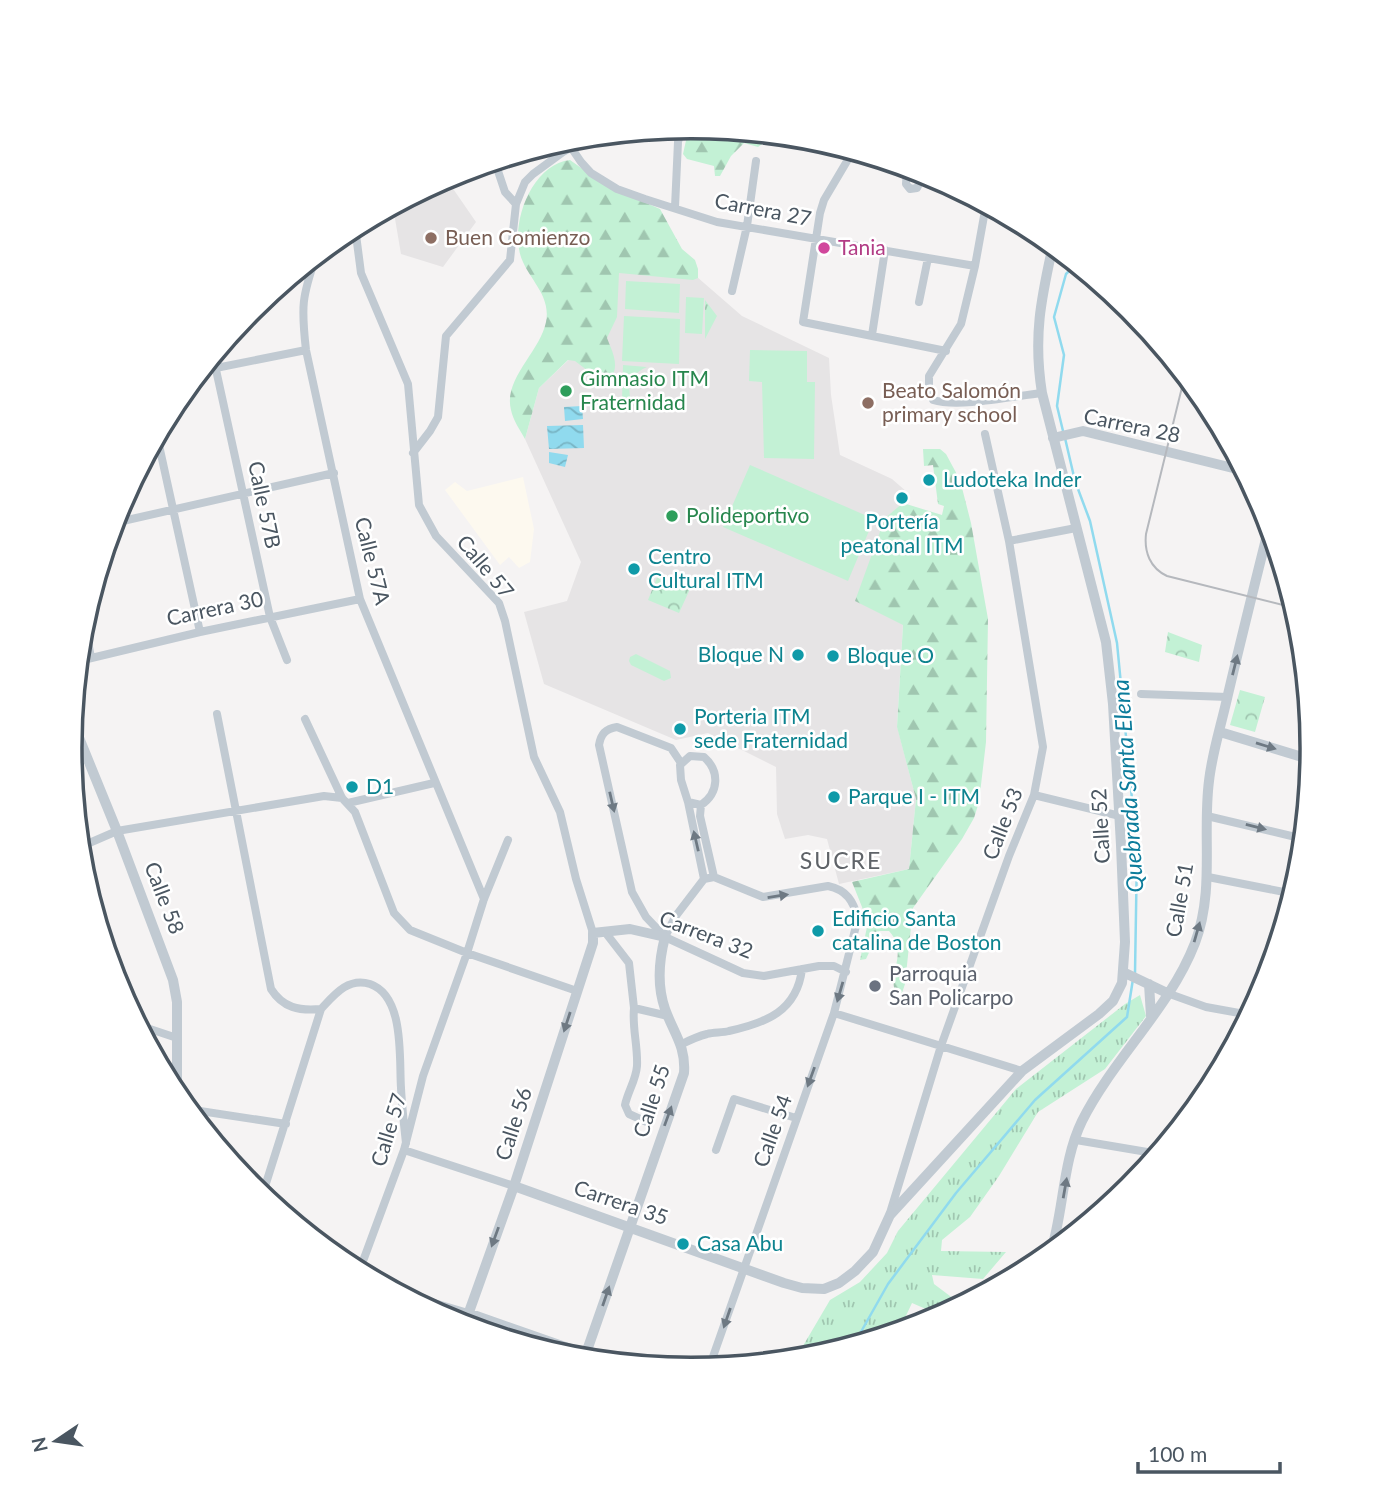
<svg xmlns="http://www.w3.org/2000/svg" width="1383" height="1497" font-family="Lato,sans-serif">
<defs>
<pattern id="grass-tufts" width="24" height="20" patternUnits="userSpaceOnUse" patternTransform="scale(1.75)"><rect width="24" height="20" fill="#c3f1d5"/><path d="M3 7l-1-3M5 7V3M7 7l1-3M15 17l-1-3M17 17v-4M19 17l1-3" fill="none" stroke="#a0c6b0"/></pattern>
<pattern id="forest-firs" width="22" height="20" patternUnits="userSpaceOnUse" patternTransform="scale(1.75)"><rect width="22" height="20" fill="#c3f1d5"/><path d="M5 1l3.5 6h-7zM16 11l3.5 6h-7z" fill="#a0c6b0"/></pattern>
<pattern id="park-crowns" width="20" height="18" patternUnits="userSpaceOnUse" patternTransform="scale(1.75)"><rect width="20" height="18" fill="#c3f1d5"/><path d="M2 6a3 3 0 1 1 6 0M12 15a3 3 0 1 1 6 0" fill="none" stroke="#a0c6b0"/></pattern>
<pattern id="water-waves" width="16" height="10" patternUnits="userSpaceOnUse" patternTransform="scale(1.75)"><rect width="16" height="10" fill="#90daee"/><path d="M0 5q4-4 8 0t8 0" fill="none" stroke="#78b4c4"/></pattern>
</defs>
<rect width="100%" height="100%" fill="#f5f3f3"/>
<path fill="#fdf9ef" d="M523,477L534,529L530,562L519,568L509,557L500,565L445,490L455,482L467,491Z"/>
<path fill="#e6e4e5" d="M447,180L476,222L443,267L401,254L393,207Z
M608,264L689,270L742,316L829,358L831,395L840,455L892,479L907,492L903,504L885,518L903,624L897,726L916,799L909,869L839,884L827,839L808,835L785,839L777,814L776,767L708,733L676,740L544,684L524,612L567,601L581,562L525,439L539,388L578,351Z"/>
<path fill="url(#grass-tufts)" d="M705,300L717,316L705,339Z
M623,365L647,367C629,374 625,390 634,406L622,400Z
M636,654L670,671L671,678L664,681L631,665L629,661L630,657Z
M1140,995L1146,1016L1105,1069L1038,1112L999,1176L970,1217L942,1240L941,1251L1006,1252L983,1279L932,1275L934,1284L962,1305L942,1316L912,1303L903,1322L889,1326L879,1338L812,1358L792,1360L800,1351L830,1300L860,1282L887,1253L898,1231L1016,1089L1125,1004Z"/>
<path fill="url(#forest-firs)" d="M689,127H692L775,135L758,147L744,143L731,156L720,176H715L714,166L687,159L683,154Z
M570,160L605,185L660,209L682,249L695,260L698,269V278L693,280L619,273L617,317L607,338C612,351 620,365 611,378L600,380L575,361L568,360L539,388L525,439C520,430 513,420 511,410C503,379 540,352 546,322C552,292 523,276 519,249C513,216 534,164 570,160Z
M923,449H940L946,454L960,480L971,523L988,619L986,742L979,802L974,818L962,839L913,908L905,984L902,993L897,996C885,974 910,954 889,931H879L866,959L860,960L867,927L866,917L852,882L909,869L916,799L897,727L903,625L855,601L885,518L903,503L942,515L944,506L938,504L933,465L924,466Z"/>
<path fill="url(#park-crowns)" d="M658,575L690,589L679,613L648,600Z
M1168,632L1202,645L1199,662L1165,652Z
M1240,690L1265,697L1255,732L1230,725Z"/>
<path fill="#c3f1d5" d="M626,281L680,284L679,313L625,309Z
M686,297L704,298L702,334L685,333Z
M624,316L680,319L679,364L622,361Z
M750,350L807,351V382H815L814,459L764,458L762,382L749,381Z
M750,465L874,519L848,581L723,527Z"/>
<path fill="url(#water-waves)" d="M582,406L583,419L565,421L564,407Z
M583,425L584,448L549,449L547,426Z
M549,452L568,455L565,467L549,463Z"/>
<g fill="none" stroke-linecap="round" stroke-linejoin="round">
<path stroke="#90daee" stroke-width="2.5" d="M1063,431L1057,406L1064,355L1054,317L1066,274L1076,264
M1065,438L1075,481L1090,521L1117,643L1137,851L1135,973
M853,1346L888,1284L956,1193L1035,1100L1127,1017L1133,979"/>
<path stroke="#c1cad2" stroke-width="8" d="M566,140L581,162L591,173L617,189L645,199L717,222L975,266
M853,151L824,200L820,213L803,322L946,351
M495,162L505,192L516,204
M907,167L906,184L910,189L917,188L924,173
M986,205L975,266L961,324L929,376V391L933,400C959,408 1014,396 1042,393
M675,207L678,142L682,128
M355,227L361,273L408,384L419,505L436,536L499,603L505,621L534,757L560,812L576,879L593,933
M316,256C302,297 301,306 306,350L360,599L484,899
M732,291L747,226L756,161
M919,302L928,258
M872,335L885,250
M213,356L270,617L287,660
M201,371L306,350
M1207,413L1215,415
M157,436L200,632
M413,453L430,431L438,417L446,336L510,260L516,204L525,182L533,174L563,152L590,137
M114,523L334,473
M1009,541L1076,528
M84,622L91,657
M79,661L200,632L360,599
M1141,694L1228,697
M217,714L271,989C283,1008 299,1011 321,1009C334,995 348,977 370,984C405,996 399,1059 401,1088C402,1107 404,1125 406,1143
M305,719L342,798L355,812L394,913L410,930L467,953L577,991
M690,756L704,757C720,771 719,793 701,805L688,802L681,780L680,765Z
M681,763L671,748L617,727C605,729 601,734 599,745L632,892L646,917L665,937L743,973L764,976L819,966H834L846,972
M1034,795L1120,816
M688,802L704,879
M348,803L434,783
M701,805L700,816L714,877
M1207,816L1304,839
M80,847L117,831L324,796L342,798
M1208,877L1294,894
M704,879L714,877L763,897L828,886C847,890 853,901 858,918L834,1013L709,1368
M605,932L629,963L634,1008L668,1016
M665,937L675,917L704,879
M1167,993L1206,1007L1250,1015
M634,1008C632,1028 638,1046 637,1066C636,1080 628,1091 625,1105L629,1114L649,1123
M834,1013L1022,1071
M138,1025L177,1038
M682,1044C690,1040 699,1036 707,1034C714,1032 722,1033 729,1031C766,1023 797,1011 802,969
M187,1109L286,1124
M1076,1140L1159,1154
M404,1150L514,1186
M716,1150L734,1099L796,1118
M262,1196L321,1009
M890,1213L941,1046L1009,856L1034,795L1043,747L1009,541L985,434
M359,1272L404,1150L423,1076L467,953L484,899L508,840
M397,1292L468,1313"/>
<path stroke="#c1cad2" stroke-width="10" d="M1053,438L1083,431L1245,471
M73,723L117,831L173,980L177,1002V1097
M1220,732L1312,760
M1123,972L1167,993
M1149,984L1151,1016
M514,1186L784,1283L802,1288L824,1289L839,1283L855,1271L873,1252L890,1215L1022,1071L1099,1014L1113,1001L1122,983L1125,942L1121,845L1113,704L1106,642L1042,393C1033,337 1041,299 1053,245
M1050,1255C1064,1212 1062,1162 1082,1121C1113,1059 1170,1008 1195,943C1215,890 1202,835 1209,781C1212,754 1220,729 1226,703C1240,643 1255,583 1270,523
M468,1313L605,1361
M464,1326L514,1186L593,943V933L630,929L665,937C659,960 657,986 665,1009C674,1034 686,1046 684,1073L584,1359"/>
<path stroke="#c1cbd6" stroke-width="12" d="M1293,896L1302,863
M1232,1049L1243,1029"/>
<path stroke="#b5b8bd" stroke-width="2" d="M1185,375L1146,534C1144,552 1150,568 1167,576L1295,608"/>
</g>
<defs><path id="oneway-solid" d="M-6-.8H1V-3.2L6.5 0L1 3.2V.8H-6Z" transform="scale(1.75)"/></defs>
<g fill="#6e7983">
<use href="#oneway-solid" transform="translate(1235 665) rotate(-76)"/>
<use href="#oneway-solid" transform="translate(1266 746) rotate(17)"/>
<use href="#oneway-solid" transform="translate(612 802) rotate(77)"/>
<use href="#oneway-solid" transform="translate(1256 827) rotate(14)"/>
<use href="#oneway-solid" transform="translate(696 841) rotate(-103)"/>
<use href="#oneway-solid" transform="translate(778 896) rotate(-9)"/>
<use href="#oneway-solid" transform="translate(1197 932) rotate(-74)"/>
<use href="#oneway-solid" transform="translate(840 992) rotate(106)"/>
<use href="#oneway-solid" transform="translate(567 1022) rotate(108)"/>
<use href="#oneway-solid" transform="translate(811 1077) rotate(110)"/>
<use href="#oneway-solid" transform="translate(668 1116) rotate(-70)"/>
<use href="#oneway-solid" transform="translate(1065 1188) rotate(-80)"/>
<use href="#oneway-solid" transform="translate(495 1237) rotate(110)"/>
<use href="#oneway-solid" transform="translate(606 1296) rotate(-71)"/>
<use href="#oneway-solid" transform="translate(727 1318) rotate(109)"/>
</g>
<g fill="#8d6e63" stroke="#fff" stroke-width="2.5">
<circle cx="431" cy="238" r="7"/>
<circle cx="868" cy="403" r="7"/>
</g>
<circle fill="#d1479c" stroke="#fff" stroke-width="2.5" cx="824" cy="248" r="7"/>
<g fill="#2e9e5b" stroke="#fff" stroke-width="2.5">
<circle cx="566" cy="391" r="7"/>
<circle cx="672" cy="516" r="7"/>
</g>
<g fill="#0f9aa8" stroke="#fff" stroke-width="2.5">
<circle cx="929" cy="480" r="7"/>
<circle cx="902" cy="498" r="7"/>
<circle cx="634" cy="569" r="7"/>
<circle cx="798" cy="655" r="7"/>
<circle cx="833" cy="656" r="7"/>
<circle cx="680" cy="729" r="7"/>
<circle cx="352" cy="787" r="7"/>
<circle cx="834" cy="797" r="7"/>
<circle cx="818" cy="931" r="7"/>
<circle cx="683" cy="1244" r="7"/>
</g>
<circle fill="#6b7280" stroke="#fff" stroke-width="2.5" cx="875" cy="986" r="7"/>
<g text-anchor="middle" stroke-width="5" stroke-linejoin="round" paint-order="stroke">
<g font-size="21" fill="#4a5661" stroke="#fff">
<text transform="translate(763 210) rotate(11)" y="7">Carrera 27</text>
<text transform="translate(1132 426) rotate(12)" y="7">Carrera 28</text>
<text transform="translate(264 505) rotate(78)" y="7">Calle 57B</text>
<text transform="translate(372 561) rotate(76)" y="7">Calle 57A</text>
<text transform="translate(485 567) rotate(50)" y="7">Calle 57</text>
<text transform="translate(215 609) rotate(-12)" y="7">Carrera 30</text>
<text transform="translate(1003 824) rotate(-69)" y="7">Calle 53</text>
<text transform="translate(1101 826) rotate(-93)" y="7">Calle 52</text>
<text transform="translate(164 898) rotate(69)" y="7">Calle 58</text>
<text transform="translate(1180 900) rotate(-80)" y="7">Calle 51</text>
<text transform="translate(706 935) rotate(21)" y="7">Carrera 32</text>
<text transform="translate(652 1101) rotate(-72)" y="7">Calle 55</text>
<text transform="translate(514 1124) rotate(-72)" y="7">Calle 56</text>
<text transform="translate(389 1130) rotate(-73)" y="7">Calle 57</text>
<text transform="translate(773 1131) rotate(-70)" y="7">Calle 54</text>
<text transform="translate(621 1203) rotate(19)" y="7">Carrera 35</text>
</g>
<g font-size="21" fill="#785e54" stroke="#fff" text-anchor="start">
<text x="445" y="245">Buen Comienzo</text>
<text x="882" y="398">Beato Salomón<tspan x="882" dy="24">primary school</tspan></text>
</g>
<g font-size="21" fill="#b23c85" stroke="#fff" text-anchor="start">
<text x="838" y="255">Tania</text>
</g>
<g font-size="21" fill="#27864d" stroke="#fff" text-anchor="start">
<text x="580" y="386">Gimnasio ITM<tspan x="580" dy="24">Fraternidad</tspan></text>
<text x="686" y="523">Polideportivo</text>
</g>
<g font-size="21" fill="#0d838f" stroke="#fff" text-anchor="start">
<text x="943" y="487">Ludoteka Inder</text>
<text x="902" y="529" text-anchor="middle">Portería<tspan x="902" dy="24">peatonal ITM</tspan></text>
<text x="648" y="564">Centro<tspan x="648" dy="24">Cultural ITM</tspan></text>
<text x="784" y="662" text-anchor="end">Bloque N</text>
<text x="847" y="663">Bloque O</text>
<text x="694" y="724">Porteria ITM<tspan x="694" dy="24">sede Fraternidad</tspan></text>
<text x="366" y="794">D1</text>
<text x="848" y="804">Parque I - ITM</text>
<text x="832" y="926">Edificio Santa<tspan x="832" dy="24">catalina de Boston</tspan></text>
<text x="697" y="1251">Casa Abu</text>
</g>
<g font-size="21" fill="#5b616d" stroke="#fff" text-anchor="start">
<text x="889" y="981">Parroquia<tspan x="889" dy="24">San Policarpo</tspan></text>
</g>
<g font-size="23" font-style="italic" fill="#0c7c9b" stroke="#fff">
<text transform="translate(1128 786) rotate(-94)" y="8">Quebrada Santa Elena</text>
</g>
<g font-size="23" letter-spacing="2" fill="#5f6368" stroke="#fff">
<text x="841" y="869">SUCRE</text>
</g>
</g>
<path d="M0 0H1383V1497H0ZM82 748a609 609 0 1 1 1218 0a609 609 0 1 1-1218 0Z" fill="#fff" fill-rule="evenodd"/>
<path fill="none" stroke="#4a5661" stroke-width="3.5" d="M82 748a609 609 0 1 1 1218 0a609 609 0 1 1-1218 0Z"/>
<g transform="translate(56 1441) rotate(257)" stroke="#ffffff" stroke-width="5" paint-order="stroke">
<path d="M0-5L12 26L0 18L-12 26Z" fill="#4a5661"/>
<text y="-10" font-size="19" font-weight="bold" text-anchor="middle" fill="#4a5661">N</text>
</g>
<path d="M1138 1462v10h142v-10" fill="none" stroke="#4a5661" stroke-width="3.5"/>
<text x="1148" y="1462" font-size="21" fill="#4a5661" stroke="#ffffff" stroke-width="5" paint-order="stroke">100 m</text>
</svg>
